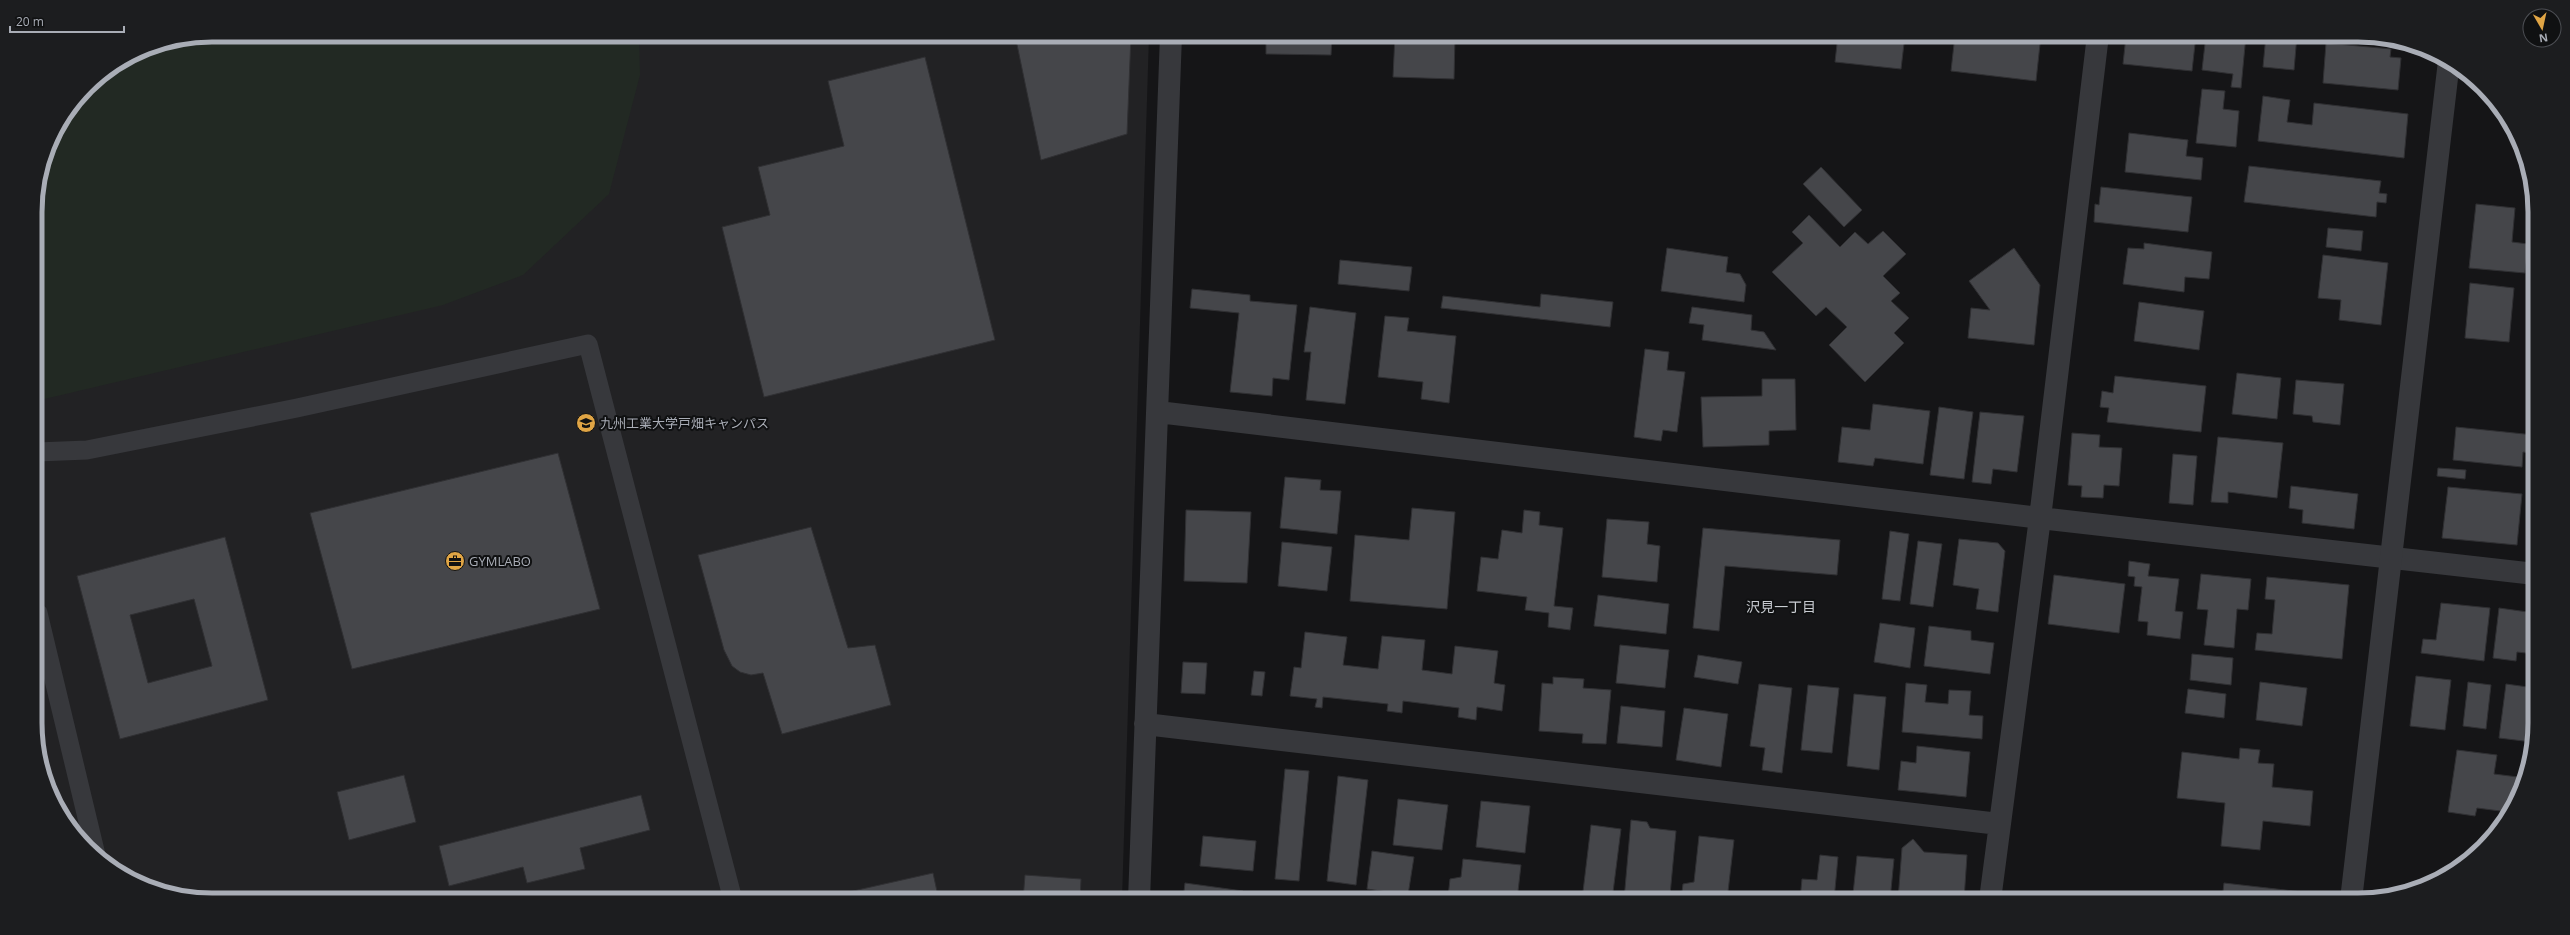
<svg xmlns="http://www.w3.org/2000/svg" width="2570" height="935" font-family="'Open Sans','Noto Sans JP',sans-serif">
<rect width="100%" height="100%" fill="#151517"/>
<path fill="#222224" d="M212,35H1149L1122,900H212L155,891L114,870L79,840L53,801L38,757L35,200L53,134L95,79L145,48Z"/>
<path fill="#222923" d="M212,35H639L640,75L609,194L523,275L443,305L36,401L35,200L53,134L95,79L145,48Z"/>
<path fill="#45464a" stroke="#303033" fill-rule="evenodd" d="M1015,35H1131L1127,134L1041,160Z
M1266,35H1332L1331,55L1266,54Z
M1395,35H1455L1454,79L1393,77Z
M1838,35H1905L1901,69L1835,62Z
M1955,35H2041L2036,81L1951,71Z
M2144,35H2196L2192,71L2123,64L2126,36L2143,39Z
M2206,35H2246L2241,88L2231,87L2233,74L2202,70Z
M2266,35H2297L2294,70L2263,67Z
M2326,43L2391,49L2390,57L2401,58L2398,90L2323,83Z
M925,57L995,340L764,397L722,227L770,215L758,167L844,146L828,81Z
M2202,89L2225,91L2223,109L2239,111L2236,147L2196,143Z
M2263,96L2290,100L2287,122L2312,125L2314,103L2408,114L2404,158L2258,141Z
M2129,133L2188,140L2186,156L2203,158L2201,180L2125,172Z
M2249,166L2381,181L2379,193L2387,194L2386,203L2377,202L2376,217L2244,202Z
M1821,167L1862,210L1844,227L1803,184Z
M2101,187L2192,197L2188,232L2094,222L2095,204L2099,205Z
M2476,204L2515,208L2512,242L2528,244L2525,273L2469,268Z
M1809,215L1840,247L1855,232L1868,244L1883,231L1906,254L1883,276L1900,293L1891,301L1909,318L1894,333L1904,343L1865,382L1829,345L1847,327L1826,307L1816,316L1772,272L1803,243L1792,232Z
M2328,228L2363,231L2361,251L2326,247Z
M2144,243L2212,252L2209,279L2185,277L2184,292L2123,284L2128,248L2144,249Z
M1667,248L1728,257L1726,272L1740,274L1746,285L1744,302L1661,291Z
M2014,248L2040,285L2034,345L1968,338L1971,308L1990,310L1969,281Z
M2323,255L2388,263L2381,325L2339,320L2341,300L2318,298Z
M1340,260L1412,267L1409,291L1338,284Z
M2534,282V346H2527Z
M2470,283L2514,288L2509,342L2465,338Z
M1192,289L1250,295V301L1297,305L1289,380L1273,378L1272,396L1230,392L1239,313L1190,308Z
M1541,294L1613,302L1610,327L1441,308L1443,296L1540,307Z
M2139,302L2204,311L2199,350L2134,341Z
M1310,307L1356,313L1345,404L1306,400L1311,352H1304Z
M1692,307L1752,315L1751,330L1764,332L1776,350L1702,340L1704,325L1689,323Z
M1385,316L1409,318L1407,331L1456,336L1449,403L1421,399L1423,382L1378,377Z
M1645,349L1669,352L1667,370L1685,372L1677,432L1663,430L1661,441L1634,437Z
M2237,373L2281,378L2277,419L2232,414Z
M2115,376L2206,386L2201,432L2107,422L2109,408L2100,407L2102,391L2113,393Z
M1762,379H1795L1796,430L1769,431V445L1703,447L1701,397L1762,396Z
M2296,380L2344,384L2340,425L2313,422L2312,416L2293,414Z
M1873,404L1930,411L1923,464L1875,458L1873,466L1838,462L1842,427L1870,430Z
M1939,407L1973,412L1964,479L1930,475Z
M1980,412L2024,416L2017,472L1993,469L1991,484L1972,482Z
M2456,427L2534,435L2532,453L2523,452L2522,467L2453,460Z
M2072,433L2100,435L2099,447L2122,448L2119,486L2104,485L2103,498L2081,497L2082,486L2068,485Z
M2218,437L2283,443L2277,498L2228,492V503L2211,502Z
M558,453L600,609L352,669L310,513Z
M2173,454L2197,456L2193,505L2169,503Z
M2438,468L2466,470L2465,479L2437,476Z
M1285,477L1321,480L1320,490L1341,491L1337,534L1280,528Z
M2291,486L2358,494L2354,529L2302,523L2303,510L2289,508Z
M2448,487L2522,494L2517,545L2442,538Z
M1412,508L1455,512L1447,609L1350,601L1355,535L1409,540Z
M1186,510L1251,512L1247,583L1184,581Z
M1524,510L1540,512L1539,525L1563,528L1554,606L1573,608L1570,630L1548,627L1549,613L1525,610L1527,597L1477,591L1481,557L1498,559L1502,530L1522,533Z
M2534,516V548H2530Z
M1607,519L1649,522L1647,544L1660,546L1657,582L1602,577Z
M811,527L848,648L875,645L891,705L782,734L763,673L751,675L740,672L732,666L724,650L698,555Z
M1703,528L1840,540L1837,575L1725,566L1719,631L1693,628Z
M1890,531L1909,534L1900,601L1882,599Z
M225,537L268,700L120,739L77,576ZM194,599L212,666L148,683L130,615Z
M1959,539L1998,543L2005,551L1998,612L1976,609L1979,589L1953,585Z
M1918,541L1942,544L1933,607L1910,604Z
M1282,542L1332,547L1327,591L1278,586Z
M2129,561L2150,564L2148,576L2179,579L2175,611L2183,612L2180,639L2147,635L2148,622L2138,621L2142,587L2134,586L2135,577L2128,576Z
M2201,574L2251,579L2248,610L2237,609L2234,648L2204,645L2208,610L2197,609Z
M2054,575L2125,584L2119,633L2048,624Z
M2267,577L2349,585L2342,659L2255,650L2257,633L2272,634L2275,600L2265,599Z
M1598,595L1669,604L1666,634L1594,626Z
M2441,603L2490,608L2484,661L2421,653L2423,639L2436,640Z
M2499,608L2535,613V654L2517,652L2516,661L2493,658Z
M1880,623L1915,628L1910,668L1874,662Z
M1929,626L1971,631V640L1994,643L1990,674L1924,666Z
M1305,632L1347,637L1343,665L1378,669L1382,636L1425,640L1422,670L1452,674L1455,646L1498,651L1494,683L1505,685L1502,711L1477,707L1476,720L1458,717L1459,708L1403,701L1402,713L1387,711L1388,704L1323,697L1322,708L1315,707L1317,699L1290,696L1294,667L1301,668Z
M1620,645L1669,650L1665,688L1616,683Z
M2192,654L2233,658L2231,685L2190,680Z
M1698,655L1742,662L1738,684L1694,677Z
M1183,662L1207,663L1205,694L1181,693Z
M1254,671L1265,672L1262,696L1251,695Z
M2416,676L2451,680L2445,730L2410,726Z
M1553,677L1584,679L1583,688L1611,690L1606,744L1582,743L1583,734L1539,731L1542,683L1553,684Z
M2260,682L2307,688L2302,726L2256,720Z
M2468,682L2491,685L2486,729L2463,726Z
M1906,683L1927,685L1925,702L1948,704L1949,690L1971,691L1969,715L1983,716L1982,739L1902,732Z
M1759,684L1792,688L1782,773L1762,770L1765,748L1750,746Z
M2506,684L2535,688V723L2532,742L2499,738Z
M1808,685L1839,688L1832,753L1801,750Z
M2188,689L2226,694L2224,718L2185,713Z
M1854,694L1886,697L1879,770L1847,766Z
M1621,706L1665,711L1662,747L1617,743Z
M1684,708L1728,714L1721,767L1676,760Z
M1917,746L1970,752L1966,797L1898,790L1901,761L1916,763Z
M2240,748L2260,750L2258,763L2274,764L2272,787L2313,791L2310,826L2263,821L2260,850L2221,846L2225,803L2177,798L2182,752L2239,759Z
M2457,750L2497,755L2494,774L2526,778L2508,812L2477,808L2475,816L2448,812Z
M1285,769L1309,771L1299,881L1275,879Z
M404,775L416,822L349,840L337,792Z
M1338,776L1368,780L1356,885L1327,881Z
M641,795L650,830L580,848L585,869L527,883L523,867L449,886L439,846Z
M1398,799L1448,805L1442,850L1393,845Z
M1481,801L1530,806L1525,853L1476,847Z
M1631,820L1647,822L1650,828L1676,831L1670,895L1644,893V900H1624Z
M1591,825L1621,829L1612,900H1582Z
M1203,836L1256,841L1253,871L1200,866Z
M1699,836L1734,840L1727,900H1681L1683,884L1694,882Z
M1913,839L1924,852L1967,855L1964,900H1898L1902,848Z
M1372,851L1414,857L1408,895L1367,889Z
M1820,855L1838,857L1834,900H1800L1802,879L1817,880Z
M1857,856L1894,859L1890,900H1866L1867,895L1853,894Z
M1463,859L1521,865L1517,900L1448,897L1450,879L1461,877Z
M933,873L938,896L919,900H813Z
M1025,875L1081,879L1080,900H1023Z
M1185,883L1243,891L1242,900H1183Z
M2224,883L2311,893L2310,900H2222Z"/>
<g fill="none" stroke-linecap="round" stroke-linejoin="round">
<path stroke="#37383c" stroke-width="19" d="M37,452L87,450L297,408L588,344L733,900
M38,613L96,855"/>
<path stroke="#37383c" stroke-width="22" d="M1158,412L2040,518L2535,574
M1145,724L1999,824
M1139,900L1171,35
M1990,900L2040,518L2098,35"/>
<path stroke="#37383c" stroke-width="22" d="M2351,900L2449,61"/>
</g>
<defs>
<symbol id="university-disc" viewBox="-11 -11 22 22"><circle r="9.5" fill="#e0a545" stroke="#101112"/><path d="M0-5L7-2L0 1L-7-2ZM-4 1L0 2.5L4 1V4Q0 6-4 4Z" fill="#111"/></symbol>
<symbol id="office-disc" viewBox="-11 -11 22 22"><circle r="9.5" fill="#e0a545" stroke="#101112"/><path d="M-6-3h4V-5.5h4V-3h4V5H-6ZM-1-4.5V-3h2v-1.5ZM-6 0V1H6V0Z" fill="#111"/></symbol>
</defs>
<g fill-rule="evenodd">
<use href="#university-disc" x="575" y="412" width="22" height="22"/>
<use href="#office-disc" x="444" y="550" width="22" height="22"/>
</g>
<g text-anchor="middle" stroke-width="4" stroke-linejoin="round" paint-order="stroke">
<g font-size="13" fill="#a9adb6" stroke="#101112" text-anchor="start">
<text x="600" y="428">九州工業大学戸畑キャンパス</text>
<text x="469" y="566">GYMLABO</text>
</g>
<g font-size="14" fill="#c9ccd2" stroke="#101112">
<text x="1781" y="612">沢見一丁目</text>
</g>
</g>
<path d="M0 0H2570V935H0ZM212 42H2358A170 170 0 0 1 2528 212V723A170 170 0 0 1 2358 893H212A170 170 0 0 1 42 723V212A170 170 0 0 1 212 42Z" fill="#1c1d1f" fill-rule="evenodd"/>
<path fill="none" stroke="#a9adb6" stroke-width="5" d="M212 42H2358A170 170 0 0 1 2528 212V723A170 170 0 0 1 2358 893H212A170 170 0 0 1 42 723V212A170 170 0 0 1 212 42Z"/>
<g transform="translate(2542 28) rotate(171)"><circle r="19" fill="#101112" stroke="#4d4f54"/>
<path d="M0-3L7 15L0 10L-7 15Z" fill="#e0a545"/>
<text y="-6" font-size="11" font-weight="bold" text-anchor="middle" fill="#a9adb6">N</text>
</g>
<path d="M10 26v6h114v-6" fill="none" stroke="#a9adb6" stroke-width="2"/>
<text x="16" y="26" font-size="12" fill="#a9adb6" stroke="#101112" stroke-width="3" paint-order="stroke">20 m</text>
</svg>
